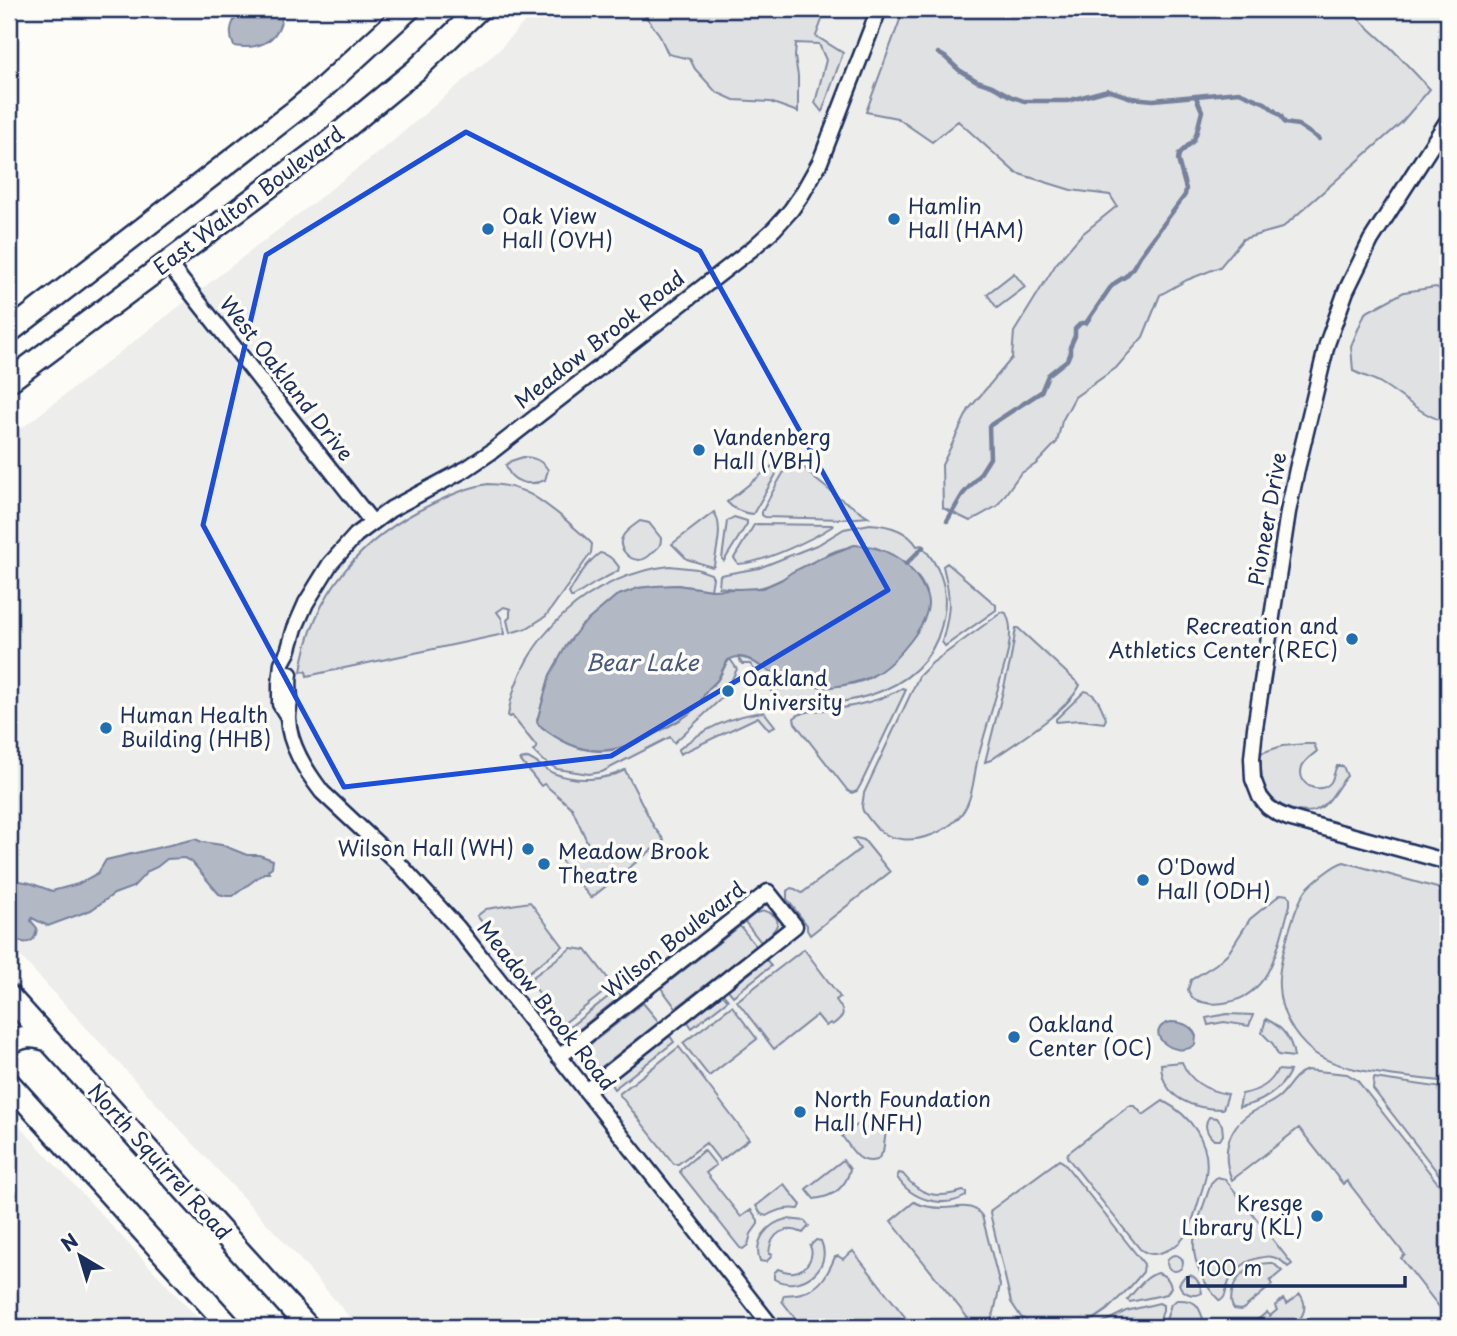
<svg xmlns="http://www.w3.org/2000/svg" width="1457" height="1336" font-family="'Playpen Sans',sans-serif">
<rect width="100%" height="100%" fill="#fdfcf7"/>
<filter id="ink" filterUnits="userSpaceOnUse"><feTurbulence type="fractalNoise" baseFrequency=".0143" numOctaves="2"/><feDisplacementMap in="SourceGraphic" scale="14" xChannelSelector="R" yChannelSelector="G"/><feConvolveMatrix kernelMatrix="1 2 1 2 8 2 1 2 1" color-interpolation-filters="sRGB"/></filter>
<g filter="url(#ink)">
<path fill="#edeeec" d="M536,9H1448V1327H358L297,1256L9,944V438L393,141L499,50Z
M9,1115L206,1327H9Z"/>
<path fill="#e0e1e3" stroke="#7e88a0" stroke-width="2" d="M640,9H826L816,36L843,53L822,112L815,103L826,60L819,44L796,43L795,57L798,76V112L770,102L734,100L716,92L695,69L690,59L668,54L659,34Z
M904,9H1066L1076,12L1085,9H1348L1392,49L1430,89L1401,123L1282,228L1243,239L1220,267L1187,280L1160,295L1143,337L1116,368L1075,397L1062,421L1057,442L1036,464L1020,474L997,506L970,521L943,508L942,465L969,409L1012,358L1014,332L1056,264L1081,235L1117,206L1110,195L1071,190L1016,173L958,121L932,142L897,118L866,112Z
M1014,273L1025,287L997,308L987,294Z
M1436,287L1448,294V422C1422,417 1402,395 1379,382C1371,378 1361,375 1353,371L1351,346L1365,313L1404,292Z
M523,457C533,457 543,461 548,470L545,480C530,487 510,483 506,465L511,461Z
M793,460L799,462L814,478L838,497L869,517L844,519L765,517L762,515V510H763C769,499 785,466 793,460Z
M777,462L779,465L775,476L753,514C743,513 733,509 727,502Z
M488,484C524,485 540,499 567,521C575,529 584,535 592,544L591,553L546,616L527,628L510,633L507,620L510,617V611L511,609L504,607L497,612L502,619L504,634L307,676L306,671L301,672C312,594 362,537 432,504C451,495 468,487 488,484Z
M714,512C724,527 716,549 714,566L712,567L687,559L672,544Z
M734,517L747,521V524L724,561L722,559L727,521Z
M640,521L649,523L661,538C661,546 659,547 653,552C649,556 645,560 639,560C628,560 616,546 623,536C626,530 635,525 640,521Z
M757,524L832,525L833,526C811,540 763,563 738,564L734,558L754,525Z
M870,524C888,525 907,530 917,546L921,545C939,565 948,585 944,613C933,693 849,708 781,704L750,664H742L738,657C743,658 749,659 753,661C756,662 759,666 762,667C774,673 789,677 802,681C809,684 815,687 822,687C835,687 858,684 869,678C884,670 894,659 905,647C931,616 939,588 901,562C892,556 884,550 873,547C837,538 799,575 766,586C752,591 733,589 719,587L720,575L759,568L819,544L844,529Z
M600,553C608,554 615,561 619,567L618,571L595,583L573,597H571L569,593C577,579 587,562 600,553Z
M947,563L996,605V610L945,646L942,642C951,609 951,599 943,566Z
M670,566L697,569L711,574L713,578L711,590L677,585L638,588L550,675L537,721L538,724C555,738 575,750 597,751C627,753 673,726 696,707C701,703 703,695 707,689C710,686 714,685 716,682C722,676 723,666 730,659L737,669L724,696L674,743L670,737L602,772L589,774L557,769L542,760L533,751L537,747L512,716L509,717L508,716C519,637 592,574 670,566Z
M1002,612L1006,613C1008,618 1010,623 1010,628C1011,646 1005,664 1000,681C993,707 985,732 978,758C974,773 974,790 967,805C954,833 907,851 880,831C874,827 868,817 863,811L862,807L864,793L919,676L932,663Z
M1016,628H1018L1080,685C1068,711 1015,743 991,760L985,762L1010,663Z
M902,688L905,689V692L861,784L857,791L852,793L848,791L795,723L794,718C805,709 823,711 837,709C859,705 883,700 902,688Z
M1085,691C1097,693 1102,708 1106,719L1104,723L1080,720L1056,722V719Z
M764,712L775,726L769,730L758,717L680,754L678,750C701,730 733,715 764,712Z
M1305,744H1314L1317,751C1312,756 1304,760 1302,767C1296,785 1320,796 1331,782C1334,777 1334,771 1337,766H1343L1347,776C1337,786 1331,803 1318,809C1312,813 1304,812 1297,811C1265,803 1259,783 1261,753L1282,746Z
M528,758C537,762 544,769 553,773C575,782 604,781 625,770L654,827L664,840L591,898L560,859L589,846L572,808L544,784L541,786L520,760Z
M856,838L864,840L890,872L810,935L807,930V925L787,899V891L791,888L795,889L802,893L860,849L853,839Z
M1344,862L1448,891V1082C1411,1077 1342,1074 1313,1052C1293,1036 1280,1012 1279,987C1277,967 1294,907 1306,890C1312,882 1335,864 1344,862Z
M1281,894L1288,895L1290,898V905C1279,941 1273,993 1229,1002C1216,1005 1203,1004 1192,998L1188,990L1191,980L1216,964L1229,952L1250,919Z
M530,902L563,946L525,975L477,916L486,909Z
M765,911C789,919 773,933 761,942L745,922L756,913Z
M740,926L756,946L676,1008L661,988Z
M571,948L586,950L613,985L563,1024L529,980Z
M804,949L840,997L836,1000C846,1013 845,1016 832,1025L830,1023L826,1026L817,1015L774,1049L737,1001Z
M767,960L771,966L733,996L728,990Z
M617,990L621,996L572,1035L567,1029Z
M723,994L728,1000L692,1028L688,1022Z
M643,1003L659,1022L599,1069L583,1050Z
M732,1006L757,1039L709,1076L683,1043Z
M1227,1014L1253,1015L1249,1026L1224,1022L1208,1025L1206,1018Z
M1266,1019C1283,1027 1292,1039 1294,1057L1278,1055L1273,1044L1262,1033Z
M670,1036L674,1042L614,1089L610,1083Z
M679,1047L749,1139L720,1161L706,1143L678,1164H674L619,1094Z
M1182,1062C1190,1082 1207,1091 1228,1094L1223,1109C1193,1109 1162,1099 1161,1064Z
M1277,1070L1290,1071C1281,1091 1260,1104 1239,1107L1242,1094C1258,1091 1271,1085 1277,1070Z
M1307,1070L1347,1074L1357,1080L1448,1196V1327H1435L1447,1317L1401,1258L1405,1255L1347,1181L1343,1184L1299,1128L1232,1180C1221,1155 1227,1127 1251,1113C1261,1107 1271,1104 1280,1096C1289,1088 1294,1074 1307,1070Z
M1374,1078L1443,1088L1442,1091L1447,1092L1448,1090V1186L1373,1089Z
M1163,1101C1190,1115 1211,1142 1206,1174C1205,1183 1201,1192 1199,1200C1191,1225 1188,1245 1160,1253C1151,1255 1147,1254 1140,1249L1067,1157L1068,1153L1129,1106H1135L1143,1115Z
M1209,1117L1217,1118L1222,1125L1223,1135L1220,1140H1214C1207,1134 1203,1125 1209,1117Z
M878,1120L886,1131L883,1152L877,1160C858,1165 852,1149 842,1136L860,1123L866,1130Z
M704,1150L716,1165L706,1173L741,1217L751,1210L758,1220V1224L751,1234L748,1245L743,1249L740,1248L680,1172L681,1169Z
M843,1160L850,1169C846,1188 833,1197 814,1199L806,1189Z
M1059,1160L1063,1162L1144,1264L1143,1272L1131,1286L1107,1310L1094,1319L1078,1327H1037L1021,1317L1011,1302L990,1213L991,1210Z
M899,1173L903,1174C920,1196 937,1199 963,1191L966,1192V1196C943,1209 911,1200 897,1177Z
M1217,1177L1225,1179L1292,1264L1288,1267C1281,1259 1274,1255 1264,1257C1246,1259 1232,1271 1227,1287C1225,1294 1226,1297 1220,1301C1206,1288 1192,1262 1194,1242C1195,1225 1206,1200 1211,1183Z
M784,1184L801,1205L799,1209C787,1207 776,1210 766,1216L761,1214L756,1206Z
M914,1202C924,1207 933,1208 944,1208C958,1208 972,1202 982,1216L1000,1285L994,1313L987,1327H975L891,1221Z
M787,1219L805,1221L809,1226L803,1233C786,1225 770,1232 769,1254H772L771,1257L766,1262L760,1261C753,1241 767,1223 787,1219Z
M816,1240L821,1241C834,1270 798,1293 774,1279V1273L778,1269C781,1270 788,1273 794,1272C807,1270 815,1256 810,1246Z
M853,1251L913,1327H802L782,1301L784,1295C789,1294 795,1295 801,1293C821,1289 828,1273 835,1257L838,1256L843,1259Z
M1167 1263a8 8 0 1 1 16 0a8 8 0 1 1-16 0Z
M1273,1263L1282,1271L1270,1281L1272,1285L1243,1309L1240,1310L1234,1309C1230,1303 1231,1299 1232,1292C1237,1273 1253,1262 1273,1263Z
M1158,1273C1166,1276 1169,1279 1171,1287L1167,1294L1130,1302L1127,1300C1136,1290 1145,1276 1158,1273Z
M1189,1275C1197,1276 1201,1286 1202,1293C1193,1298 1182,1293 1179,1284L1184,1277Z
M1300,1294C1309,1307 1303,1317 1293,1327H1251L1255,1322L1267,1312L1270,1316L1277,1310L1275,1306L1283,1299L1287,1304Z
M1177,1300C1200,1299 1199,1309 1206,1327H1164L1171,1304Z
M1159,1303L1163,1305V1310L1158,1327H1094L1126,1311Z"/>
<path fill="#b3b8c5" stroke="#76819c" stroke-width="2" d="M243,9L283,10C281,38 263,51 234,46C227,32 232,19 243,9Z
M854,545C882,546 906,558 921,583C924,589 928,596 928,603C928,625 897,660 879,672C865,681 835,689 818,687C804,686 774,674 762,667C755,663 747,656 738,657C734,657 731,659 728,660C724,666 721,673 718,679C715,684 710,686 707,691C703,695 702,701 698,705C689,716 675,723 663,729C615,756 582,761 538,724L537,721L550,675L566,646L581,626L616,596L638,588L655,586L677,585L711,590L763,588L781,580L792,572L821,558Z
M195,839L202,842L222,845L247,855H259L273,860L272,867L268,870L269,873H264L233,896H226L219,894L192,862L184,858L167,859L157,867L148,871L133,887L114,894L91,910L48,926L32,918L31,921L37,928C35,948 19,945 9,932V879L30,883L52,891L78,884L98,873L106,860Z
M1171,1022C1182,1022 1192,1026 1196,1036L1195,1045C1173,1061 1140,1029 1171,1022Z"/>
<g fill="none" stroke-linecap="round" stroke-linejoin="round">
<path stroke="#76819c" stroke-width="4.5" d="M938,53L945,57L959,70L977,81L992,86L1010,96L1024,101H1067L1108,90L1132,98L1153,100L1239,92L1265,103L1281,116L1285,123L1298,125L1319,139
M947,521L963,494L978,477L990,458L989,426L1041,392L1048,375L1067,360L1070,353V347L1075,336V329L1081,323H1086L1110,288L1115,283L1126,276L1132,269L1140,256L1185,195L1186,189L1178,160L1179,154L1193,141L1196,135L1202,111L1196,97
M906,564L923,547"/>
<defs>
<path id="street" d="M1448,120L1371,240L1346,291L1327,344L1297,469L1288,512L1255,728L1252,758L1253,779L1260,797L1268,807L1277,813L1288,818L1448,862
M167,262L372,522
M290,674C288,683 290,692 290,702C289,707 288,713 288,718C289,745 306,771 322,792L401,866L458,928L772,1327
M288,717L280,704V684L282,663L288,652L295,628L306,603L330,564L356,535L391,509L466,469L491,452L753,248L774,229L791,210L802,194L820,162L879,9
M559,1057L768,892L795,926L586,1091"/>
<path id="secondary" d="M9,332L295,111L325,86L409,9
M9,381L325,145L416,70L479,9
M9,996L308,1327
M9,1044C23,1035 33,1035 48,1040
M9,1083L230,1327"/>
</defs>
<use href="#street" stroke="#1b2f5e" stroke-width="19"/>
<use href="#secondary" stroke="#1b2f5e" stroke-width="26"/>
<use href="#street" stroke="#fdfcf7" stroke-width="14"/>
<use href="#secondary" stroke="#fdfcf7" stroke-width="21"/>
</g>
</g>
<path fill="none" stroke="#1d4ed8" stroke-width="5" stroke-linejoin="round" d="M466,132L700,251L888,590L611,756L344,787L203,525L266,255Z"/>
<g fill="#1f6fb2" stroke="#fdfcf7" stroke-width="2.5">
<circle cx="894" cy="219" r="7"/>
<circle cx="488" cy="229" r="7"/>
<circle cx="699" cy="450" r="7"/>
<circle cx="1352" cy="639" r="7"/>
<circle cx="728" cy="691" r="7"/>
<circle cx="106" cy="728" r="7"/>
<circle cx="528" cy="849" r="7"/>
<circle cx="544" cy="864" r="7"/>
<circle cx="1143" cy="880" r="7"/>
<circle cx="1014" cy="1037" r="7"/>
<circle cx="800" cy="1112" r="7"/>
<circle cx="1317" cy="1216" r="7"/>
</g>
<g text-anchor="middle" stroke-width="7" stroke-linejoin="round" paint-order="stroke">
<g font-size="21" fill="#1b2f5e" stroke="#fdfcf7">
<text transform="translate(249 201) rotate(-37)" y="7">East Walton Boulevard</text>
<text transform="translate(600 340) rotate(-38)" y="7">Meadow Brook Road</text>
<text transform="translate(286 379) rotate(52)" y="7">West Oakland Drive</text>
<text transform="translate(1268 519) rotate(-80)" y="7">Pioneer Drive</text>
<text transform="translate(674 940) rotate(-38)" y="7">Wilson Boulevard</text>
<text transform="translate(546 1006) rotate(52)" y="7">Meadow Brook Road</text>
<text transform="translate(159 1162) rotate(48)" y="7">North Squirrel Road</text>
</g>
<g font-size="21" fill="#1b2f5e" stroke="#fdfcf7" text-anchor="start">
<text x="908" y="214">Hamlin<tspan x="908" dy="24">Hall (HAM)</tspan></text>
<text x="502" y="224">Oak View<tspan x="502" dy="24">Hall (OVH)</tspan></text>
<text x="713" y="445">Vandenberg<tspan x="713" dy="24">Hall (VBH)</tspan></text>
<text x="1338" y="634" text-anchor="end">Recreation and<tspan x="1338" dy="24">Athletics Center (REC)</tspan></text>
<text x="742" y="686">Oakland<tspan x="742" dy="24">University</tspan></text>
<text x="120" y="723">Human Health<tspan x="120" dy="24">Building (HHB)</tspan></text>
<text x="514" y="856" text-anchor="end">Wilson Hall (WH)</text>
<text x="558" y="859">Meadow Brook<tspan x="558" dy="24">Theatre</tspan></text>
<text x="1157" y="875">O'Dowd<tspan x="1157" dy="24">Hall (ODH)</tspan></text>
<text x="1028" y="1032">Oakland<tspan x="1028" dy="24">Center (OC)</tspan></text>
<text x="814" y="1107">North Foundation<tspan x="814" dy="24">Hall (NFH)</tspan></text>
<text x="1303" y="1211" text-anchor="end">Kresge<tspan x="1303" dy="24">Library (KL)</tspan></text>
</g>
<g font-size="23" font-style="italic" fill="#49587d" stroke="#fdfcf7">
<text x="642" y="671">Bear Lake</text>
</g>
</g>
<rect width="1457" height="1336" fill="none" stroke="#fdfcf7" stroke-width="35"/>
<rect x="18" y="18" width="1422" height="1301" fill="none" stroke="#1b2f5e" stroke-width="2.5" filter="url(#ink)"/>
<g transform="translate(80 1256) rotate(322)" stroke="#fdfcf7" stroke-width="5" paint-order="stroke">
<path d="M0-5L12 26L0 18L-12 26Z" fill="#1b2f5e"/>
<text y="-10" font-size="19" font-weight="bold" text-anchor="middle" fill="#1b2f5e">N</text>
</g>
<path d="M1188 1276v10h217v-10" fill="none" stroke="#1b2f5e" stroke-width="3.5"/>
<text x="1198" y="1276" font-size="21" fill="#1b2f5e" stroke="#fdfcf7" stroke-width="5" paint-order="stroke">100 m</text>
</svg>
